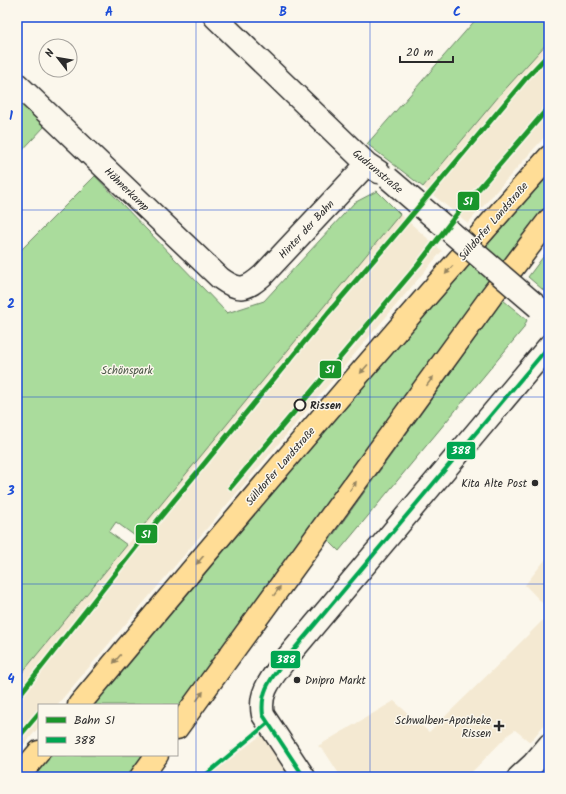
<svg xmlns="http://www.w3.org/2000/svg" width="566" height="794" font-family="Kalam,sans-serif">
<rect width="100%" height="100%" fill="#fbf7ec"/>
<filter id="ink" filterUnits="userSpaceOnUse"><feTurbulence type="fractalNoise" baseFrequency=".025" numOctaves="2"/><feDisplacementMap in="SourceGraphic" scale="8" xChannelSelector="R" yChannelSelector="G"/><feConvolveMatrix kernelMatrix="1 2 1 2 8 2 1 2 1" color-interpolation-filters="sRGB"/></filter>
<g filter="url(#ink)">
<path fill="#f4e9d2" d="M549,41V132L468,223L423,187L499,96Z
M400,214L442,251L57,705H39V727L17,753V679Z
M549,555V610L525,585Z
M549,614V719L530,742L515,730L509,734L467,777H341L325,752L318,746L394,701L429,732L504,659Z
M260,736L266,738L292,777H207Z"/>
<path fill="#aadc9c" stroke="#6a8464" d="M478,17H549V41L499,96L423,187L367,144Z
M17,99L45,126L17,156Z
M549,175V211L177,712V705H91L332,421Z
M95,176L227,313L264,301L354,203L377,191L400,214L135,536L116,522L109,532L127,545L17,679V254Z
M549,249V295L528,277Z
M503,300L527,320L523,329L339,551L329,541Z
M48,755H146L130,777H30Z"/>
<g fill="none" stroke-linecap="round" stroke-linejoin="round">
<defs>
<path id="minor" d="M215,17L367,164L379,172
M17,84L220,278C239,292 246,290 263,275L367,164
M304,777L263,715C258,692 272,678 285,660L549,346
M519,777L533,764L549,745"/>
<path id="highway" d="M79,705C233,520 389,337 549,157
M177,728L492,295L549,220
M18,777L39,752
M141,777L157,755"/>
</defs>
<use href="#minor" stroke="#2b2b2b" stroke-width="25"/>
<use href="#highway" stroke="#2b2b2b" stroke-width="25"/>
<use href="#minor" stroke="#fbf7ec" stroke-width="22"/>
<use href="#highway" stroke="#ffdd96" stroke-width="22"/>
<defs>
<path id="minor-bridge" d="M388,178L538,307"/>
</defs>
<use href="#minor-bridge" stroke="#2b2b2b" stroke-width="25" stroke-linecap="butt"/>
<use href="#minor-bridge" stroke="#fbf7ec" stroke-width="22"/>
<defs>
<path id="bus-1" d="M203,777L268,723
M304,777L263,715C260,690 271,679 285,660L549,346"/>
</defs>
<use href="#bus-1" stroke="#fbf7ec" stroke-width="7"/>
<use href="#bus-1" stroke="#00a651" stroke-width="4"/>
<defs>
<path id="rail-1" d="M231,487L418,265L457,214L549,107
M17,698L144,537L328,313L390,241L527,77L549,54
M17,739L39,713"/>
</defs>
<use href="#rail-1" stroke="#fbf7ec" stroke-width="8"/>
<use href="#rail-1" stroke="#1a962b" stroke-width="5"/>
</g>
<defs><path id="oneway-solid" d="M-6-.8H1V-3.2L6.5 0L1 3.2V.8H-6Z"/></defs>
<g fill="#958460">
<use href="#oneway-solid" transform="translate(449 270) rotate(131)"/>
<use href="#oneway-solid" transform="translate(364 369) rotate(131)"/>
<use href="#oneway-solid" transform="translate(430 381) rotate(-54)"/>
<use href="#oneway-solid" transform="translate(353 486) rotate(-54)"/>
<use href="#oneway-solid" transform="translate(200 560) rotate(130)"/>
<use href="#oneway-solid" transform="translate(277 591) rotate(-54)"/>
<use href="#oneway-solid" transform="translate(117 659) rotate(130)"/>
<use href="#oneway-solid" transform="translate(200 696) rotate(-54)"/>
</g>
</g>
<path fill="none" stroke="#1d4ed8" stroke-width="1" stroke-opacity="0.55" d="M196,17V777M370,17V777M17,210H549M17,397H549M17,584H549"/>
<circle fill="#fbf7ec" stroke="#2b2b2b" stroke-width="2" cx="300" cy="405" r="5.5"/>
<g fill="#2b2b2b" stroke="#fbf7ec" stroke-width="1.5">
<circle cx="535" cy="483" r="4"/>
<circle cx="297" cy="680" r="4"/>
<path d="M497 720h4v4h4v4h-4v4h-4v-4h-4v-4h4z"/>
</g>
<g text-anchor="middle" stroke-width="3" stroke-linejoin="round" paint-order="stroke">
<g font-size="11" fill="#2b2b2b" stroke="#fbf7ec">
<text transform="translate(378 171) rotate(40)" y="4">Gudrunstraße</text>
<text transform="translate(127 189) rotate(44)" y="4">Höhnerkamp</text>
<text transform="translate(493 221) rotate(-49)" y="4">Sülldorfer Landstraße</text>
<text transform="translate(306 229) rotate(-47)" y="4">Hinter der Bahn</text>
<text transform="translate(280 466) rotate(-49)" y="4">Sülldorfer Landstraße</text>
</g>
<g font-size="11" fill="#4b5747" stroke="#fbf7ec">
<text x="127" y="374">Schönspark</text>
</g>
<g font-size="11" font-weight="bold" fill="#2b2b2b" stroke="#fbf7ec" text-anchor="start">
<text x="310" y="409">Rissen</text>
</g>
<g font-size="11" fill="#2b2b2b" stroke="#fbf7ec" text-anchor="end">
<text x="527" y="487">Kita Alte Post</text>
<text x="305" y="684" text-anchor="start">Dnipro Markt</text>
<text x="491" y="724">Schwalben-Apotheke<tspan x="491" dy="13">Rissen</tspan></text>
</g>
</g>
<g stroke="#fbf7ec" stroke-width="1.5">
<rect x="457" y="191" width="23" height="20" rx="4" fill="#1a962b"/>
<rect x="319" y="360" width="23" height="19" rx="4" fill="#1a962b"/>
<rect x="446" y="441" width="30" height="19" rx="4" fill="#00a651"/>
<rect x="135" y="524" width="23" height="20" rx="4" fill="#1a962b"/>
<rect x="270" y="650" width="31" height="19" rx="4" fill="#00a651"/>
</g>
<g font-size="11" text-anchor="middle" font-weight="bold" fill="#fff">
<text x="468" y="205">S1</text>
<text x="330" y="373">S1</text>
<text x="461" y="454">388</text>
<text x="146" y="538">S1</text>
<text x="286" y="663">388</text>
</g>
<rect width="566" height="794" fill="none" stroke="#fbf7ec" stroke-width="44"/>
<rect x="38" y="704" width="140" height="52" fill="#fbf7ec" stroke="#a8a59f"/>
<rect x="46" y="717" width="20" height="6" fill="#1a962b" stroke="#a8a59f"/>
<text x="74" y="724" font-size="12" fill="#2b2b2b">Bahn S1</text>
<rect x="46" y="737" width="20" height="6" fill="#00a651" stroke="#a8a59f"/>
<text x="74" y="744" font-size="12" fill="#2b2b2b">388</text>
<g transform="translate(58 58) rotate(301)"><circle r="19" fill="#fbf7ec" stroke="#a8a59f"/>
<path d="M0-3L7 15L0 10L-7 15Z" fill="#2b2b2b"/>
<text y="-6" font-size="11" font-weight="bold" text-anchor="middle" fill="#2b2b2b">N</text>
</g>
<path d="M400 56v6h53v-6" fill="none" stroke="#2b2b2b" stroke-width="2"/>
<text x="406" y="56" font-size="12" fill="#2b2b2b" stroke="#fbf7ec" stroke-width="3" paint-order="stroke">20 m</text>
<rect x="22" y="22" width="522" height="750" fill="none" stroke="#1d4ed8" stroke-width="1.5"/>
<g font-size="13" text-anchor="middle" font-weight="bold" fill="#1d4ed8">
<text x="109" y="16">A</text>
<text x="283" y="16">B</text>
<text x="457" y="16">C</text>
<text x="11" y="120">1</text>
<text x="11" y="308">2</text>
<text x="11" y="495">3</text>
<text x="11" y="683">4</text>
</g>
</svg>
